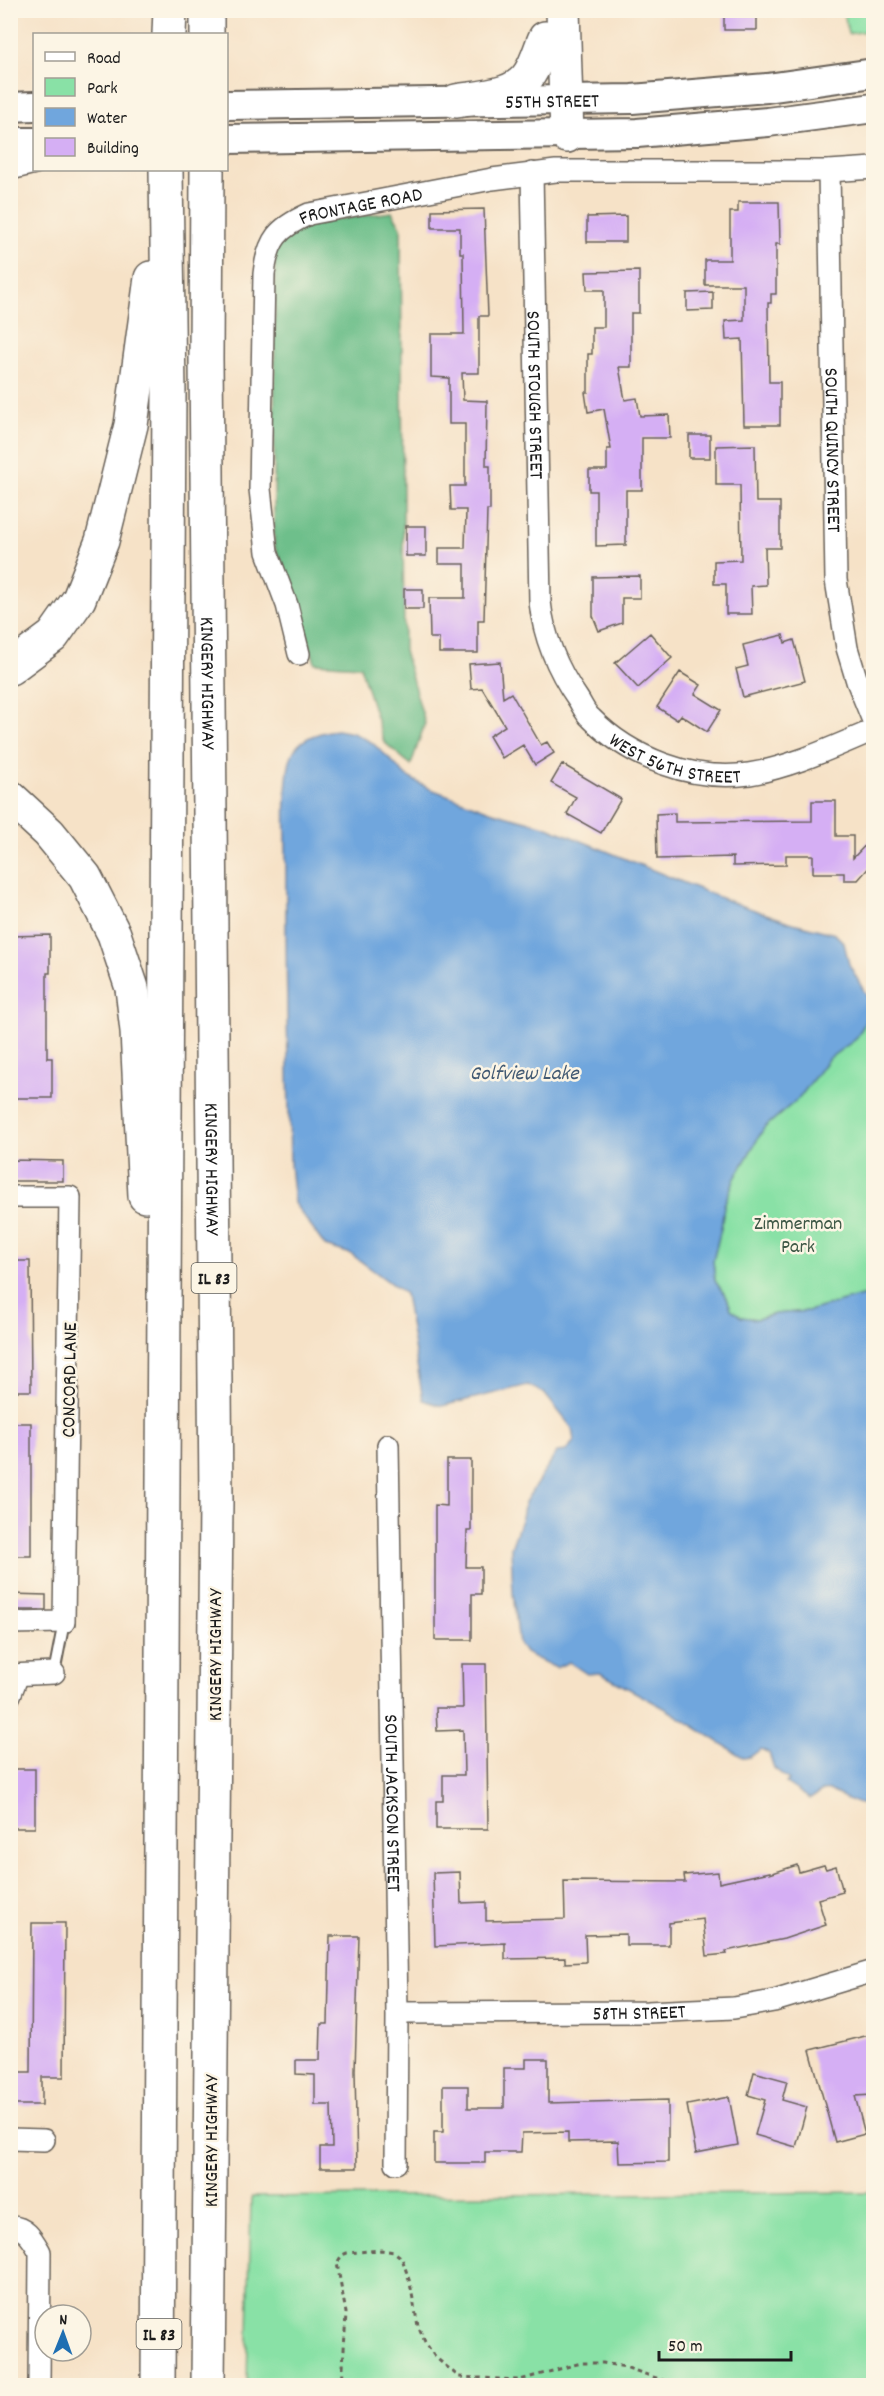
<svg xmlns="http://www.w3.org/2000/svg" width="884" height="2396" font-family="Dekko,sans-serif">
<rect width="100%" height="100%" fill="#fcf5e5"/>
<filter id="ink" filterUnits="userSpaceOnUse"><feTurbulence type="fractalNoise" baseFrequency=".0167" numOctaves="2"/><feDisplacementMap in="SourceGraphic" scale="12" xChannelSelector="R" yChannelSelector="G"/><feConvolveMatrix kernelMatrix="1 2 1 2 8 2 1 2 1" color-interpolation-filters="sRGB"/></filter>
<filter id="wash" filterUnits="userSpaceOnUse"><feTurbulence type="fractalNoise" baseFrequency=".008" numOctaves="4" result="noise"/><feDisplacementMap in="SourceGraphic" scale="24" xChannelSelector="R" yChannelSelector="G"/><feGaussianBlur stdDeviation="1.35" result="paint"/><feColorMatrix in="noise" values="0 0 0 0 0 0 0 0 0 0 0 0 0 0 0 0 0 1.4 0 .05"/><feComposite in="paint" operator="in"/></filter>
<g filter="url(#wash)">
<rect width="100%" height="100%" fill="#f6e2c7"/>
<path fill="#89e1a6" stroke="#527e61" stroke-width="1.5" d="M844,11H873V30L848,34Z
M870,1014L873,1016V1297L862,1296L808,1311L775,1314L757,1319L740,1317L731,1309L727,1298L715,1281L713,1261L721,1228L724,1205L734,1180L764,1128L800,1097L828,1059L856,1039Z
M873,2192V2385H247L251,2197Z"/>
<path fill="#6ebf8b" stroke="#456e54" stroke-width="1.5" d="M392,212L401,227L404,651L425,723L411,765L384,742L360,666L315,663L294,591L274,545L275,253L286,234L310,223Z"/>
<path fill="#70a6dd" stroke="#46617c" stroke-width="1.5" d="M337,730L353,733L371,742L389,758L406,776L428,788L493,812L545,826L726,900L789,922L835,934L844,943L849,964L873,1007L856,1039L828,1059L800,1097L764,1128L734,1180L724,1205L721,1228L713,1261L715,1281L727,1298L731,1309L741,1317L757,1319L775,1314L808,1311L862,1296L873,1297V1805C853,1808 833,1787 823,1791C818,1793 814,1797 810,1799L786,1783L789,1780L774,1768L769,1753L761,1749L750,1757L744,1758L668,1710L600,1673L587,1674L569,1662L556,1668L525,1653L519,1644L513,1593L511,1548L522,1517L525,1502L557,1452L566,1451L574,1441L572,1428L544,1393L528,1385L442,1406L423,1400L405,1294L351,1254L325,1246L294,1203L290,1164C288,1061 285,957 286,854C286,828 283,778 292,755C299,737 320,732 337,730Z"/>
<g id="blocks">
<path fill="#d5aff4" d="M724,10H757V30H724Z
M738,202H779L780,244H776V294H771V303H768L769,382H780V425H744L742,339L726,340L725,321L744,320V285H705V260H730V212H738Z
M484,209L488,316H479V373H462L463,400L487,401L486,466H490V510H487L484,620H478V653H439V638H430L429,598H465V564H439V548H465L466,510H451L450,486H465V424H449V378L431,377V334H464L463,253H460V228H432V210Z
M626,216V242H587V217Z
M639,271V313H631V367H619L625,400L637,398L640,416L669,415L670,438H642V490H626V545L596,546V491H589V470H607V449H611L604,409L588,412L585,392H588V354H592V327H604V290H587L586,272Z
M713,292V310L687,311V293Z
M689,435H710V458H689Z
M755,445L756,502H780V548H765L766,585L751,586L752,614H726V584H714V561L741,560L740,485H716V446Z
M406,526H426V556H406Z
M640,576V598H622V623L599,631L593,616V577Z
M404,589H423V609H404Z
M650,633L672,658L638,688L615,663Z
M783,635L785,643L794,640L805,681L743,697L736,669L748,666L743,645Z
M500,662L503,698L511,693L541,745L547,742L554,753L535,765L523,745L502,758L489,736L505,726L482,688L471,689L469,664Z
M680,672L701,685L695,694L721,710L707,732L681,715L677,720L657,707Z
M562,764L621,799L601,833L567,814L576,797L551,783Z
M812,801H836V836H853V858L873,837V863L858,880H844V873H813V855H786V865L733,866V857L657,859L656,814L675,813V822L812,821Z
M50,935V973H47V1058H52V1098H10V936Z
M10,1160L63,1161V1181H10Z
M10,1261H30L31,1391H10Z
M10,1423H31V1556H10Z
M447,1460H471V1531H467L466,1567H481V1594H472V1640H435V1505L447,1506Z
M10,1594L46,1595V1610H10Z
M462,1664H486L488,1829H436V1801H443V1775H464L463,1730L437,1731L436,1708H463Z
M10,1769H35V1828H10Z
M797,1865L799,1872L824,1865L826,1869L836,1866L843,1892L818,1899L826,1925L784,1939L726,1951L727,1954L707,1956L703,1919L669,1923V1945H626V1934L585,1935L586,1962L565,1963V1958L505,1959V1943L435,1946L433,1873L460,1872L461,1903L486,1902V1921L565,1919L564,1881L685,1882L684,1875L718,1872L719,1883L770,1872V1874Z
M32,1923H65L64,2077H42V2105H10V2072H31Z
M330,1936H359L355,2070L357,2168H320V2147H332L331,2105H315V2075L296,2074V2060H320L321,2024H328Z
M873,2034V2095L855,2096L865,2134L835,2142L810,2050Z
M526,2059H548V2103L668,2100V2162L619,2163L618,2141L568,2142V2132L522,2133L521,2152H485V2163H434V2132H443V2086H468V2108H504V2068H526Z
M754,2072L787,2081L782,2100L807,2107L796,2147L755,2135L765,2100L748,2095Z
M729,2097L738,2145L696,2153L687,2105Z"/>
</g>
</g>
<g filter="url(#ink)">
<use href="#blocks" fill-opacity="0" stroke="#686158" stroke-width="1.5"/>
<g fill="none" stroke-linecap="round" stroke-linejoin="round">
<defs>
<path id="service" d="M54,1673L64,1622"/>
<g id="minor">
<path id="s1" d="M829,171L836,580L847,648L857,681L874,723"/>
<path id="s2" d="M532,173L540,602C544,639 557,669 578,699C582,705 585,713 591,718C630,758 693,782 749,774C792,767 833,747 874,730"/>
<path id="s3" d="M299,654L287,605L267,552L260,489L264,274C268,239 278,228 309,214L492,179L556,171H829L874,168"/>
<path d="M10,1197H70L64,1622L10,1623"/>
<path id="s4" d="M388,1445L397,2013L396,2163"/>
<path d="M10,1675L54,1673"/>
<path d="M10,1695L18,1675"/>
<path id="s5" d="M397,2013L647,2012L734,2008L774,2001L874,1971"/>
<path d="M10,2139L44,2140"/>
<path d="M10,2227C26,2226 33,2240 40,2252L39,2386"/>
</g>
<g id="secondary">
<path id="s6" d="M226,105L632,99L767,88L874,73"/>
<path d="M10,107L34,106"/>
<path d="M226,139L637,133L768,122L874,108"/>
<path d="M10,142H34"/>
</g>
<g id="motorway">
<path d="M207,10V34"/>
<path d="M563,10L567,136"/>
<path d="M169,34L170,10"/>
<path d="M456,101C480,97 516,97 530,73C537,62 540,49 545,38"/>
<path d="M10,163L34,157"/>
<path id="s7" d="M207,170L206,358L216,1500L208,2386"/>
<path d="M10,668L53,636L79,599L102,541L131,425L151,278"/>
<path d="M10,797L49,833L85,877L114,934L132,988L137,1031L145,1196"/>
<path d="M158,2386L169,394L166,170"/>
</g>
</defs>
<use href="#service" stroke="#686158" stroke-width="14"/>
<use href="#minor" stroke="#686158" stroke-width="24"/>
<use href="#secondary" stroke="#686158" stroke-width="32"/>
<use href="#motorway" stroke="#686158" stroke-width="36"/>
<path stroke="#686158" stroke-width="3" stroke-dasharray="4.5 4.5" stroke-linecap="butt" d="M342,2386L346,2313L337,2263L342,2255L347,2253L381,2250L394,2252L402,2258L410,2283L418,2326L425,2342L435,2357L459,2377L520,2380L581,2363H603L625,2367L679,2386"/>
<use href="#service" stroke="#fff" stroke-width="10"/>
<use href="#minor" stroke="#fff" stroke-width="21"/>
<use href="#secondary" stroke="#fff" stroke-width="28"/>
<use href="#motorway" stroke="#fff" stroke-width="33"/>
</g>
</g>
<g text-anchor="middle" stroke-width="5" stroke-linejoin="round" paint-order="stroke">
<g fill="#fcf5e5" stroke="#5f5d58" stroke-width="1.5">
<rect x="191.5" y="1263" width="45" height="30" rx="4.5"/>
<rect x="136.5" y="2319" width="45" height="30" rx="4.5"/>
</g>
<g font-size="18" font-weight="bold" fill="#1c1c1c">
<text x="214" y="1284">IL 83</text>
<text x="159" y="2340">IL 83</text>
</g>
<g font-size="20" fill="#1c1c1c" stroke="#fcf5e5">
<text dy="7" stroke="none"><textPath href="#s6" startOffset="326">55TH STREET</textPath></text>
<text dy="7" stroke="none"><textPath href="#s3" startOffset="518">FRONTAGE ROAD</textPath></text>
<text dy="7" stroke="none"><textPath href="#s2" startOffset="222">SOUTH STOUGH STREET</textPath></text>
<text dy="7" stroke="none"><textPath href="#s1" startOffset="279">SOUTH QUINCY STREET</textPath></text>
<text dy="7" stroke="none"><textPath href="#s7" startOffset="513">KINGERY HIGHWAY</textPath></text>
<text dy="7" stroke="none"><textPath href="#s2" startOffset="654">WEST 56TH STREET</textPath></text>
<text dy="7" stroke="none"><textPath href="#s7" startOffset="999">KINGERY HIGHWAY</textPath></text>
<text transform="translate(68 1380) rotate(-89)" y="7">CONCORD LANE</text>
<text transform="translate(214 1655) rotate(-90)" y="7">KINGERY HIGHWAY</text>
<text dy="7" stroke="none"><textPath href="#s4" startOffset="358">SOUTH JACKSON STREET</textPath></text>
<text dy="7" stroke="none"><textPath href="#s5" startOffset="242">58TH STREET</textPath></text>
<text transform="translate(210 2141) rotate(-90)" y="7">KINGERY HIGHWAY</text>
</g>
<g font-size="20" fill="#3d5745" stroke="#fcf5e5">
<text x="798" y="1229">Zimmerman<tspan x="798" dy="23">Park</tspan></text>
</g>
<g font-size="21" font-style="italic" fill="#425a73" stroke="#fcf5e5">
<text x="524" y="1079">Golfview Lake</text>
</g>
</g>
<rect width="884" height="2396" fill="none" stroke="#fcf5e5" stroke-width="36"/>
<rect x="33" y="33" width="195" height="138" fill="#fcf5e5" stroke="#a29e95" stroke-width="1.5"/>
<rect x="45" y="52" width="30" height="9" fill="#ffffff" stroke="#a29e95" stroke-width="1.5"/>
<text x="87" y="63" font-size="18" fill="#1c1c1c">Road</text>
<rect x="45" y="78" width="30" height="18" fill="#89e1a6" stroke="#a29e95" stroke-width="1.5"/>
<text x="87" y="93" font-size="18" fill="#1c1c1c">Park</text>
<rect x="45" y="108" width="30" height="18" fill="#70a6dd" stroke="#a29e95" stroke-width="1.5"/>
<text x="87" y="123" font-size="18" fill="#1c1c1c">Water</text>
<rect x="45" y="138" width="30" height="18" fill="#d5aff4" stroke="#a29e95" stroke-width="1.5"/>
<text x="87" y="153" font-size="18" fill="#1c1c1c">Building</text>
<g transform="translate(63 2333) rotate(1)"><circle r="28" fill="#fcf5e5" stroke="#a29e95" stroke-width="1.5"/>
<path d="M0-4.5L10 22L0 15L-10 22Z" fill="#1f6fb2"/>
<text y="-9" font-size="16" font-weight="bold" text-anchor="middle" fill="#1c1c1c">N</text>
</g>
<path d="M659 2351v9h132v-9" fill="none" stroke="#1c1c1c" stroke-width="3"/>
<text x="668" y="2351" font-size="18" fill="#1c1c1c" stroke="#fcf5e5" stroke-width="4.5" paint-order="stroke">50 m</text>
</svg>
